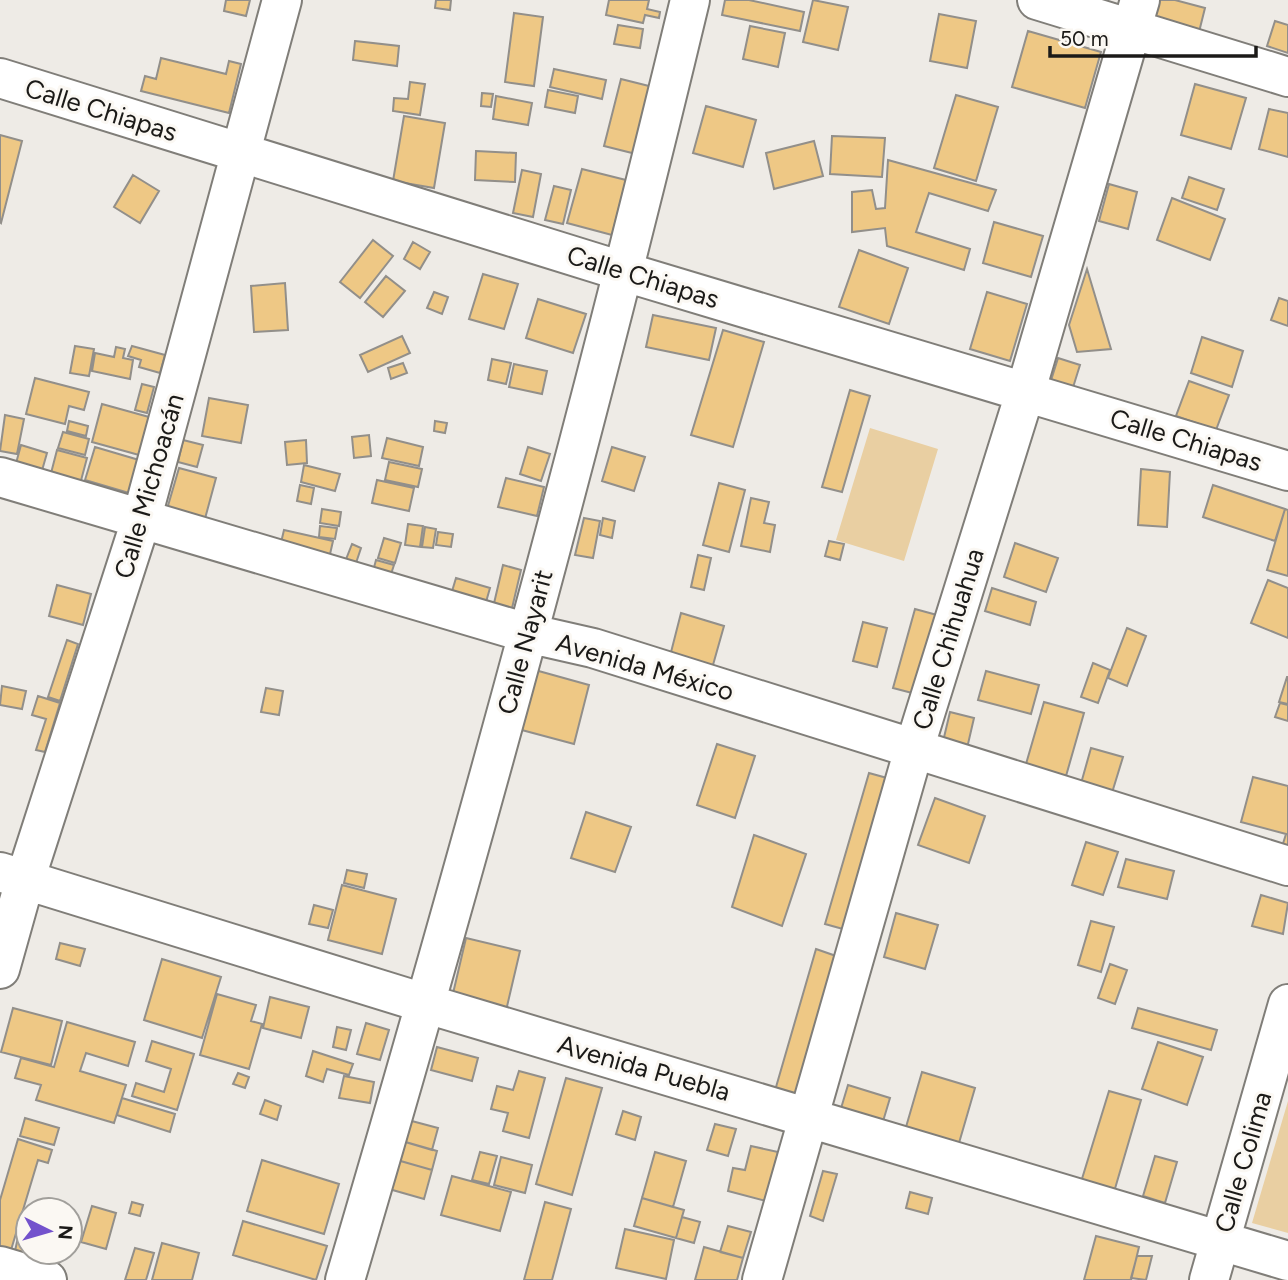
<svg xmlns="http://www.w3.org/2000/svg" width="1288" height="1280" font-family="Figtree,sans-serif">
<rect width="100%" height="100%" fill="#eeebe6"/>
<path fill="#e9cfa2" d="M870,428L938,449L904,561L836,540Z
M1288,1101V1233L1252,1223Z"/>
<path fill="#eec885" stroke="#928f8a" stroke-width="2" d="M226,0H250L246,16L224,11Z
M436,0H451L450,10L435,8Z
M609,0H649L647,9L660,12L659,18L645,15L643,23L606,15Z
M725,0H749L804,12L800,31L722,15Z
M813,0L848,7L838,50L803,42Z
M1159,0H1175L1205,8L1196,44L1151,32Z
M514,13L543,17L534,86L505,82Z
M939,14L976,21L967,68L930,61Z
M1275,21L1288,25V53L1267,46Z
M618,25L643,29L640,48L614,44Z
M750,26L785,33L778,67L743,59Z
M1028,31L1101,52L1085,108L1012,87Z
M355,41L399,46L397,66L353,60Z
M161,58L226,74L229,61L241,64L229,113L141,91L145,76L156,79Z
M554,69L606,80L602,99L550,87Z
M621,79L653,87L636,154L604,146Z
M410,82L425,84L420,115L393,111L394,98L408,99Z
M1195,84L1246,98L1231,149L1181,135Z
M548,90L578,96L575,113L545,107Z
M482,93L493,94L491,107L481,106Z
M956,95L998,107L976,181L934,168Z
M496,96L532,103L528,125L493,119Z
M706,106L756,120L743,167L693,153Z
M1269,109L1288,113V157L1259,149Z
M404,116L445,123L434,188L393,181Z
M0,135L22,141L1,223L0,222Z
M832,136L885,138L882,177L830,174Z
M814,141L823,176L774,189L766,153Z
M476,151L516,153L515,182L475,180Z
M888,160L996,190L988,211L929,193L916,232L970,249L964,270L887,246L885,228L852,232V192L872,190L876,209L885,208Z
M582,169L626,180L612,235L567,223Z
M522,170L541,174L533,217L513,213Z
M133,175L159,191L140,223L114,207Z
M1189,177L1224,189L1217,210L1182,198Z
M1109,184L1137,192L1128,229L1099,221Z
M554,186L571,190L563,224L545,220Z
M1172,198L1225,219L1210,260L1157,240Z
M994,222L1043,236L1031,277L983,263Z
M373,240L393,256L360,298L340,282Z
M413,242L430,252L420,269L404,259Z
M859,250L908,268L889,324L839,307Z
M1087,269L1111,349L1077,352L1069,325Z
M483,274L518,284L504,329L469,319Z
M386,276L405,291L383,317L365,302Z
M285,283L288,330L254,332L251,286Z
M434,292L448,297L442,314L427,308Z
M987,292L1027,304L1010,361L970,349Z
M1279,298L1288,301V326L1271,320Z
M538,299L586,314L573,353L526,338Z
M653,315L716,328L709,360L646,347Z
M723,330L764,342L733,447L691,435Z
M402,336L410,353L368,372L360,355Z
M1202,337L1243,351L1232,387L1191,373Z
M75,346L94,349L89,376L70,373Z
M132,346L165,355L160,373L139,367L141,360L128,356Z
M116,347L125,349L123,358L133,360L130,379L92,371L95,353L114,357Z
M1058,358L1080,365L1070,397L1048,390Z
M492,359L511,363L506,384L488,380Z
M403,363L407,373L391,379L388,368Z
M514,364L547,371L542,394L509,387Z
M35,378L89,392L84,410L69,406L65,424L26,414Z
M1189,381L1229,395L1216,430L1176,416Z
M142,384L154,387L147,413L135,410Z
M850,390L870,396L842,492L822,487Z
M209,398L248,405L241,443L202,436Z
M102,404L149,417L139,455L92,442Z
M5,415L24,419L17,454L0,451Z
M69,421L88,426L86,436L67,431Z
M435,421L447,423L445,433L434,431Z
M63,432L89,439L85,455L58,448Z
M369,435L371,456L354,458L352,437Z
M387,438L423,447L419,466L382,458Z
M183,440L203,445L197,467L178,462Z
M306,440L307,463L287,465L285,442Z
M21,445L47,453L41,474L15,467Z
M95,447L139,460L129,493L85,480Z
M528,447L550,454L541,481L520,474Z
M612,447L645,457L634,491L602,481Z
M57,450L87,458L79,488L49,481Z
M389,462L422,469L418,487L385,480Z
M304,465L340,474L335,491L301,482Z
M179,468L216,478L203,526L165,516Z
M1141,469L1170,472L1167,527L1138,525Z
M506,478L544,487L537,516L498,507Z
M377,480L414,488L409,511L372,503Z
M719,483L745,490L729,552L703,545Z
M300,485L314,488L311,504L297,501Z
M1213,485L1285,509L1275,541L1203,517Z
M751,498L769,502L764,523L775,525L770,552L741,546Z
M322,509L341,512L339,526L320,523Z
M1285,509L1288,510V576L1267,570Z
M584,518L600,521L593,558L575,555Z
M603,518L615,521L612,538L600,535Z
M408,524L423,526L420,547L405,545Z
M320,526L337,528L335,539L319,537Z
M425,527L436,529L433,548L422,547Z
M284,530L333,541L328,563L279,551Z
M438,532L453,534L451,547L436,545Z
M384,538L401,543L395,563L378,558Z
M829,541L844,544L840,560L825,556Z
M1015,543L1058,558L1046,592L1004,577Z
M352,544L361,548L355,566L345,562Z
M698,555L711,558L704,590L691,587Z
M376,560L394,565L389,580L372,575Z
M503,565L521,570L509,621L491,616Z
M456,578L490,588L484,609L450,598Z
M1268,580L1288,588V638L1251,623Z
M57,585L91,594L83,625L49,616Z
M992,588L1036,602L1030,625L985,611Z
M915,609L937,615L916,694L893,688Z
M681,613L724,626L711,672L669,660Z
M863,622L887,628L877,667L853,661Z
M1127,628L1146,636L1127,686L1108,678Z
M67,640L78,644L60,701L48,697Z
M1093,663L1110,670L1098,703L1081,697Z
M535,670L589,685L574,744L518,729Z
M986,671L1039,685L1031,714L978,700Z
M1287,677H1288V704L1279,702Z
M2,686L26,691L22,709L0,705Z
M266,688L283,691L279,715L261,712Z
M38,696L60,703L45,752L36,750L46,719L32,715Z
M1044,702L1084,713L1066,776L1026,764Z
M1280,703L1288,705V721L1275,717Z
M950,712L974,718L965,757L941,750Z
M717,744L755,756L735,818L697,805Z
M1091,748L1123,757L1111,796L1080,787Z
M869,773L887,778L843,929L825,924Z
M1253,777L1288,786V852L1281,850L1286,834L1241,822Z
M935,798L985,816L969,863L918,845Z
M586,812L631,827L615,872L571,858Z
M754,835L806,854L782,926L732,907Z
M1086,842L1118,852L1103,895L1072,885Z
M1126,859L1174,871L1167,899L1118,887Z
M347,870L367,874L364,888L344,883Z
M342,885L396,899L382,954L328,940Z
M1261,895L1288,903L1283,934L1252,926Z
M314,905L333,910L328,928L309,924Z
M896,913L938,925L925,969L884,957Z
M1091,921L1114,927L1101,972L1078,965Z
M466,938L520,951L505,1015L451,1002Z
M60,943L85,949L80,966L56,959Z
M816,949L836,956L794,1099L774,1094Z
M162,959L221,977L202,1038L144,1020Z
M1110,964L1127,970L1115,1004L1098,998Z
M217,994L256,1005L251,1021L262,1024L249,1069L200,1055Z
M270,997L309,1007L301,1038L263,1028Z
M13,1008L62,1021L51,1065L1,1052Z
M1138,1008L1217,1030L1211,1050L1132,1028Z
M67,1022L135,1042L128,1066L86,1053L80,1071L126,1085L114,1123L36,1100L41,1085L15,1078L21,1058L54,1067Z
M366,1023L389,1030L380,1060L357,1054Z
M337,1027L351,1030L346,1050L333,1047Z
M152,1041L194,1054L177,1110L132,1096L136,1083L164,1092L171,1069L146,1061Z
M1158,1042L1203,1057L1187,1105L1142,1089Z
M437,1047L478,1058L472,1081L431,1070Z
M313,1051L353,1064L349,1075L327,1069L323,1082L306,1076Z
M519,1071L545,1078L529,1138L503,1131L508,1113L491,1109L497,1086L513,1090Z
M922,1072L975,1088L959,1143L906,1127Z
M238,1073L249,1077L245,1088L233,1084Z
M344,1076L374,1082L370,1103L339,1098Z
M566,1078L602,1088L572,1195L536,1184Z
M848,1085L890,1098L881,1128L839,1115Z
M1109,1091L1141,1100L1114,1192L1081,1182Z
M122,1098L175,1114L170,1132L117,1115Z
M265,1100L281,1106L277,1120L260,1114Z
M623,1111L641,1117L635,1140L616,1134Z
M25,1118L59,1128L54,1145L20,1136Z
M408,1120L438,1128L432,1150L402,1141Z
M715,1124L736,1129L728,1156L707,1150Z
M18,1139L52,1150L48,1163L38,1160L8,1260L0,1258V1200Z
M402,1141L437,1151L432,1170L397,1160Z
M751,1146L778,1152L766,1201L728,1191L733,1168L745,1170Z
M480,1152L497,1156L489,1184L472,1180Z
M655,1152L686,1161L673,1207L642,1198Z
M1155,1156L1177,1162L1165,1203L1143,1196Z
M501,1157L532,1165L525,1193L494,1185Z
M262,1160L339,1184L324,1234L247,1211Z
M397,1160L432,1170L424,1199L389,1189Z
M823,1171L837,1174L823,1221L810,1216Z
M452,1176L511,1192L500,1231L441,1215Z
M910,1192L932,1198L928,1214L906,1208Z
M642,1198L684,1210L676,1238L634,1226Z
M132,1202L143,1205L140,1216L129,1213Z
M545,1202L571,1209L552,1280H524Z
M92,1206L116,1213L106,1249L81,1242Z
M682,1217L700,1222L694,1243L676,1238Z
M243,1221L327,1246L316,1280L233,1255Z
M728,1226L751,1232L743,1258L720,1252Z
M20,1228L28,1230V1252H33L32,1255L15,1251Z
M625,1229L674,1240L666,1279L616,1268Z
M1096,1236L1139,1247L1131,1280H1084Z
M162,1243L199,1253L192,1280H152Z
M704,1247L743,1258L737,1280H695Z
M135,1248L154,1253L146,1280H125Z
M1137,1256H1152L1146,1280L1131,1278Z"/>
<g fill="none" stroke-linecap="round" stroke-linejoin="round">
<defs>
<path id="minor" d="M1037,0L1288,77
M0,78L625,272L1288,471
M0,477L527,633L593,648L1288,866
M0,872L427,1004L1288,1261
M0,969L25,880L142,517L282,0
M0,1266L47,1280
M345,1280C470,856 587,430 690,0
M762,1280L914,749L1026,390L1140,0
M1209,1280L1288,1004"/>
</defs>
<use href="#minor" stroke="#807e79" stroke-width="42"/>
<use href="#minor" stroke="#fff" stroke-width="38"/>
</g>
<g text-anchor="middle" stroke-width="6" stroke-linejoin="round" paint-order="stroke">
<g font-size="26" fill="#1b1a18" stroke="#fbf8f3">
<text transform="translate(101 110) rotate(17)" y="9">Calle Chiapas</text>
<text transform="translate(643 277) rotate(17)" y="9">Calle Chiapas</text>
<text transform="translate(1186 440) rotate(17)" y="9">Calle Chiapas</text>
<text transform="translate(149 486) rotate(-74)" y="9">Calle Michoacán</text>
<text transform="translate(948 639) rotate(-73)" y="9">Calle Chihuahua</text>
<text transform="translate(525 642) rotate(-75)" y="9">Calle Nayarit</text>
<text transform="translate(645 667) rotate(16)" y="9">Avenida México</text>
<text transform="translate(644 1068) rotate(16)" y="9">Avenida Puebla</text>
<text transform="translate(1243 1162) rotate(-74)" y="9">Calle Colima</text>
</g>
</g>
<g transform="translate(49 1231) rotate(95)"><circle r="33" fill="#fbf8f3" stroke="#a19f9b" stroke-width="2"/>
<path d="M0-5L12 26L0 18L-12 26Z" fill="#7352cc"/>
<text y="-10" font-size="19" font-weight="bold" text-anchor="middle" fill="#1b1a18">N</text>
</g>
<path d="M1050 46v10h206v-10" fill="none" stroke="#1b1a18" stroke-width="3.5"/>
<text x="1060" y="46" font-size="21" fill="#1b1a18" stroke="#fbf8f3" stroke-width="5" paint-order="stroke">50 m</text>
</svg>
